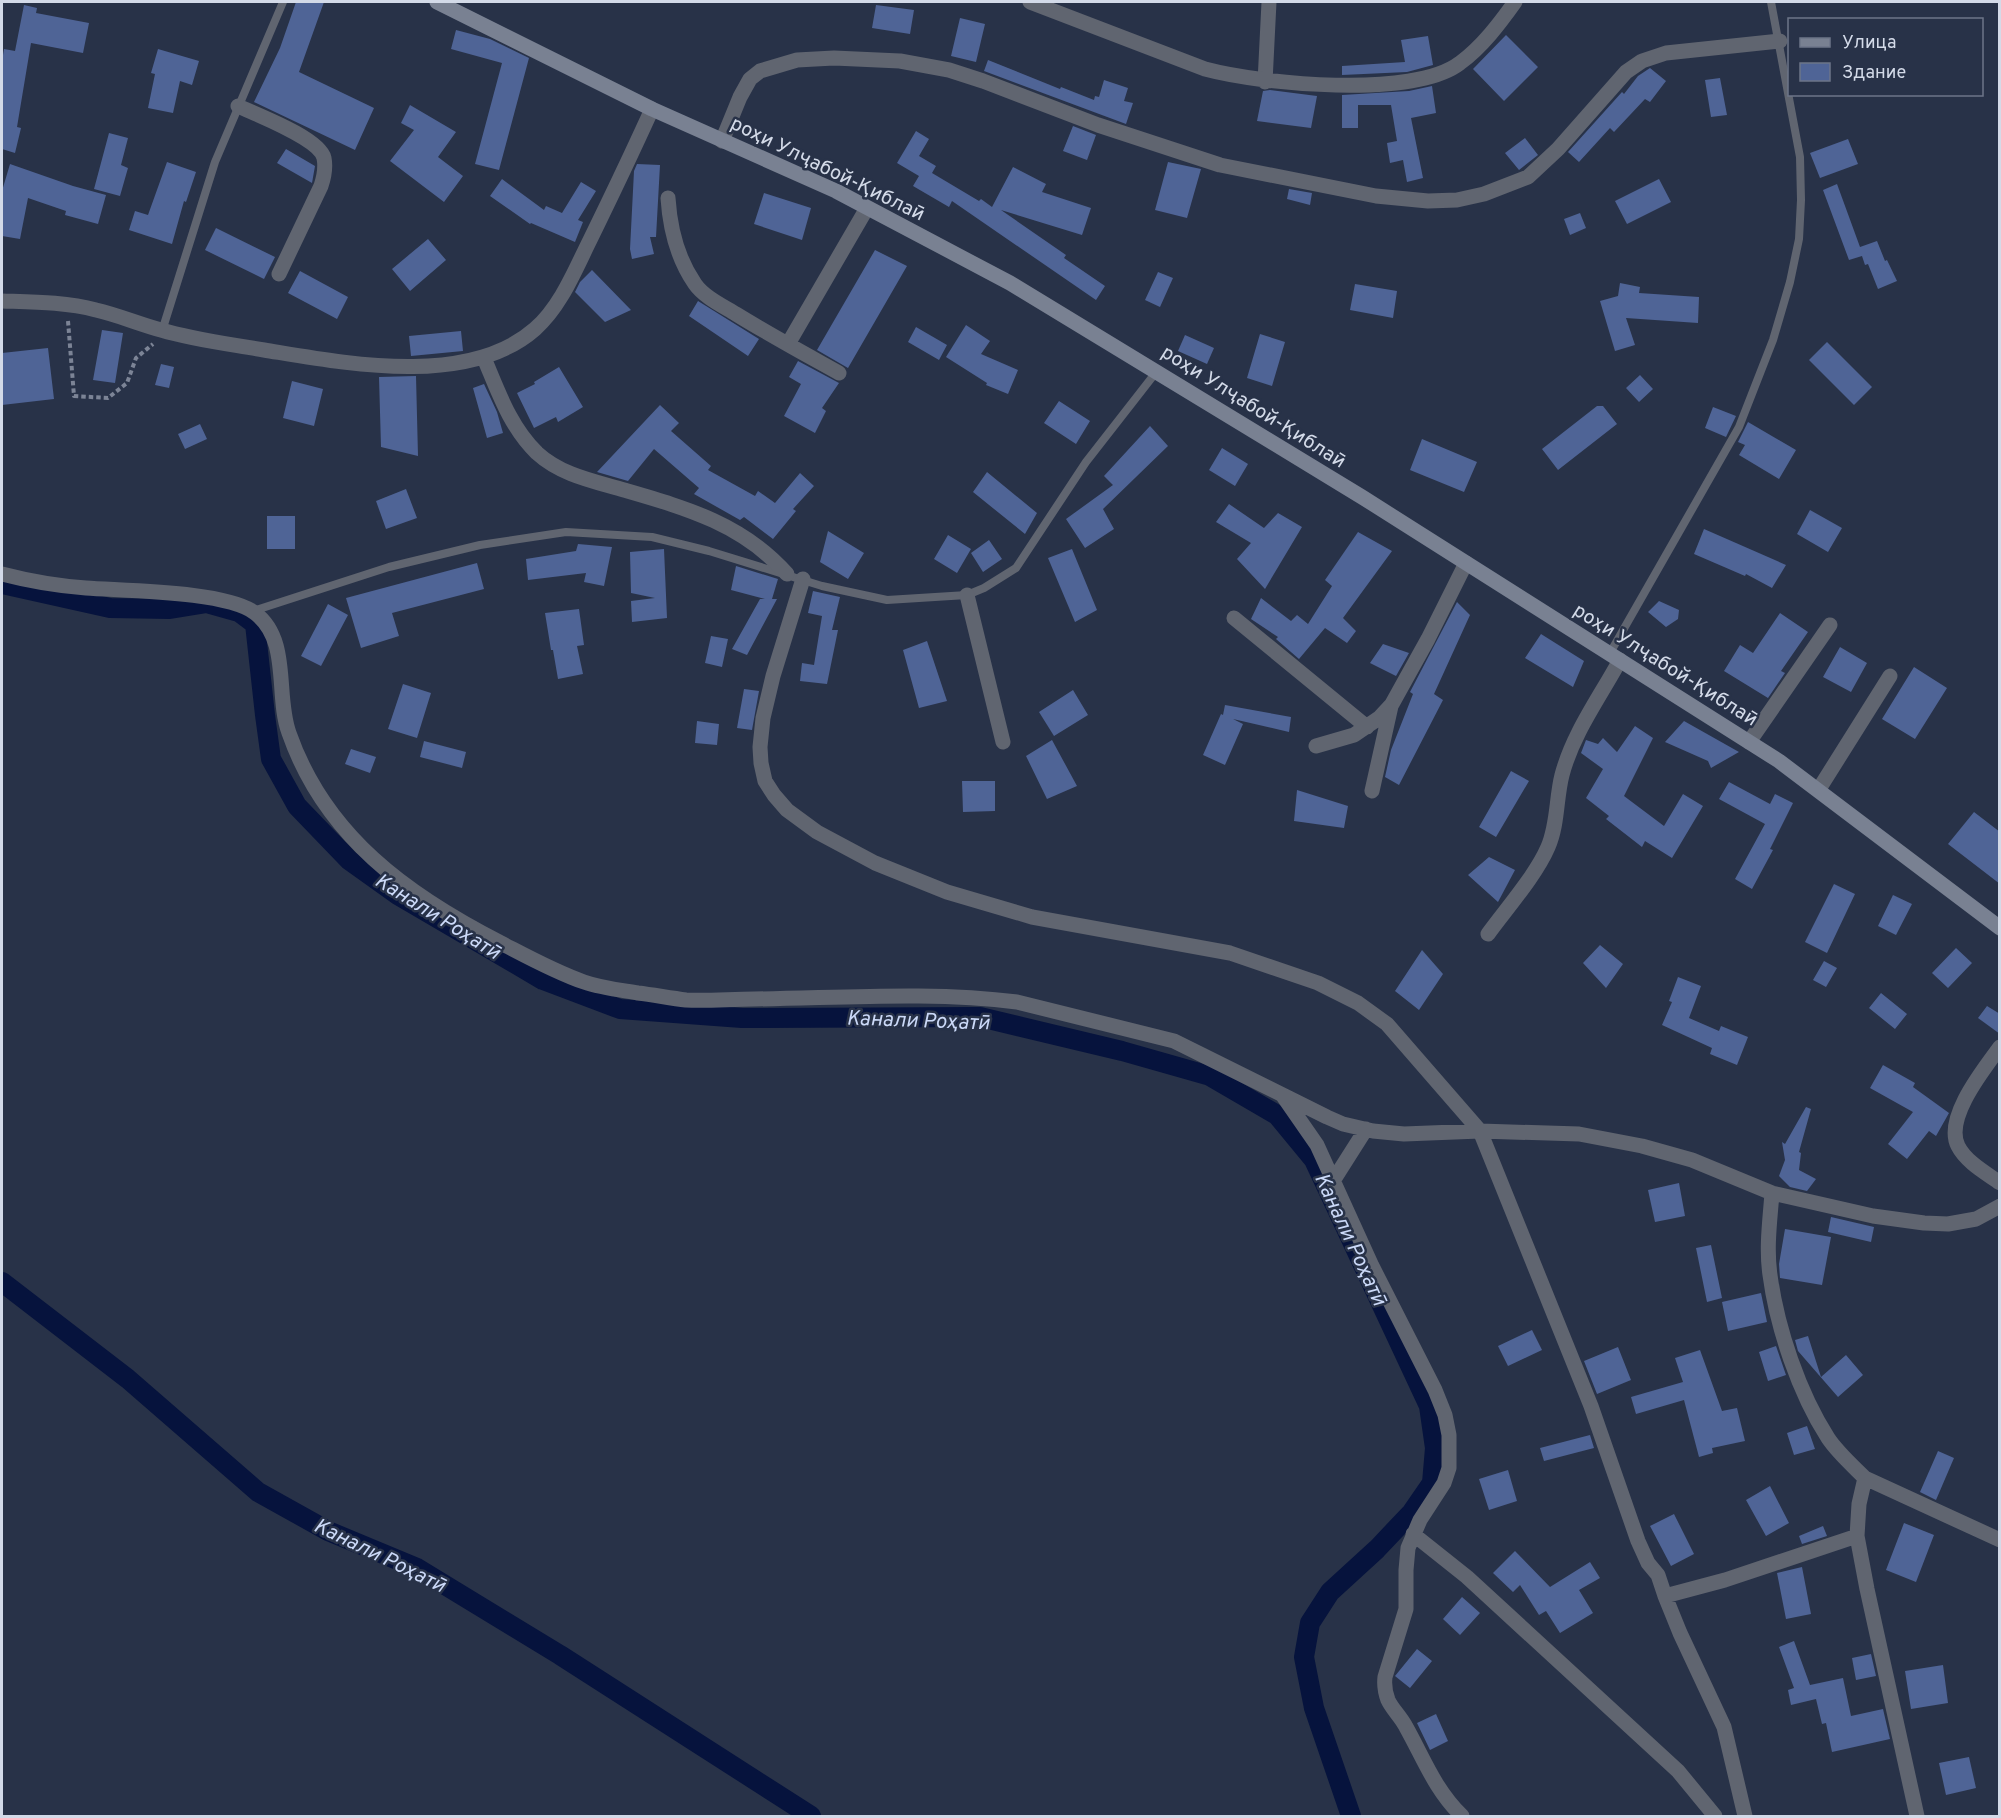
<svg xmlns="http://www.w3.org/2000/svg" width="2001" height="1818" font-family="Overpass,sans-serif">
<rect width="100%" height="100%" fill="#283248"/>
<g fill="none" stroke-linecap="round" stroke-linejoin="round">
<path stroke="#06133d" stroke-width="20" d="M2,584L110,608L170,609L207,603L239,612L255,624L265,715L271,759L297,806L349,860L398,895L543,980L620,1009L742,1018L980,1017L1122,1051L1210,1076L1277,1115L1314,1160L1429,1406L1435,1448L1432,1483L1412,1512L1377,1549L1330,1592L1310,1623L1304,1657L1314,1708L1351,1816
M2,1282L128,1379L258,1492L328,1531L417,1568L560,1655L811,1816"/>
</g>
<path fill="#4f6496" d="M296,2H324L299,72L374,108L355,150L254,102L280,48Z
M24,5L37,8L36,13L89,23L83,53L31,43L17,127L21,128L15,153L2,149V61L4,49L15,51Z
M876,5L914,10L910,34L872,28Z
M960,18L985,24L976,62L951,56Z
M456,30L490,39L529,58L499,170L475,164L502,63L451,49Z
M1506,35L1538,67L1504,101L1473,69Z
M1428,36L1433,65L1407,72L1342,75V66L1405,62L1401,40Z
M158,49L199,61L192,85L180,81L173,113L148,108L155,74L151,73Z
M988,60L1060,89L1061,87L1094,100L1095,96L1099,97L1104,80L1128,88L1124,101L1133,103L1126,124L984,71Z
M1650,68L1666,81L1650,102L1645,99L1614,132L1610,128L1579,162L1568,152L1622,92L1624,94L1638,76Z
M1720,78L1727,115L1711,117L1705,80Z
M1432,86L1436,113L1411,118L1423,178L1407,182L1403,160L1390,163L1387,143L1397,141L1391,105H1358V128H1342V95L1409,91Z
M1270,90L1317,96L1311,128L1257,121L1263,91Z
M410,105L456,132L438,157L463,176L444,202L390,161L414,130L401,123Z
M1073,126L1096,135L1087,160L1063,151Z
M916,131L929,139L919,156L936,166L932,173L979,201L981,199L992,207L1013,167L1046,184L1042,192L1091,208L1082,235L1001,210L1066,255L1064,258L1105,286L1096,300L952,201L949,207L913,186L919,176L897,163Z
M109,133L128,138L121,165L128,168L120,196L94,189Z
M1525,138L1538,155L1519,170L1505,153Z
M1848,139L1858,164L1820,178L1810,153Z
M286,149L315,166L312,183L277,163Z
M167,162L196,172L186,202L184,201L172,244L129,230L135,211L148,215Z
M1168,162L1201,169L1187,218L1155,210Z
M10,164L73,186L106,195L98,224L65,215L66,211L28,198L20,239L2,236V191Z
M637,164L660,165L656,237H650L654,254L632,259L630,249L634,171Z
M502,179L544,210L546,206L562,213L581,182L596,191L578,220L583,222L575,242L531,223L530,224L490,196Z
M1659,179L1671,202L1627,224L1615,201Z
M1837,184L1860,247L1877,241L1885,261L1887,260L1897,281L1878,289L1868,264L1865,265L1862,256L1849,260L1823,190Z
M1289,189L1312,193L1310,205L1287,199Z
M764,193L811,208L802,240L754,224Z
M1580,213L1586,228L1570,235L1564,219Z
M216,228L275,257L264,279L205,250Z
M428,239L446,260L410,291L392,269Z
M875,250L907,266L848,368L817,350Z
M592,270L631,310L605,322L575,292L580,282Z
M300,271L348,297L337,319L288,293Z
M1158,272L1173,278L1160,307L1145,300Z
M1620,283L1640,287L1639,293L1699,297L1698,323L1626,318L1635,345L1615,351L1600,301L1618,296Z
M1355,284L1397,291L1393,318L1350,310Z
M698,301L759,339L748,356L689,316Z
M966,325L990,341L981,354L1018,370L1008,394L986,385L987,383L946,357Z
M916,327L947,345L939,360L908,342Z
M102,330L123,333L115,383L93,380Z
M461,331L463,351L411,356L409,336Z
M1260,334L1285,342L1272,386L1247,378Z
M1185,335L1214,348L1207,364L1178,351Z
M1827,342L1872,387L1854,405L1809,360Z
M48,348L54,399L2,405V353Z
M798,361L839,383L822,408L826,411L815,433L784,416L801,384L789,377Z
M161,364L174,367L169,388L155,385Z
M559,367L583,407L558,422L556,417L534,428L517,393L535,384L534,382Z
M1640,375L1653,389L1639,402L1626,388Z
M416,376L418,456L381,447L379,377Z
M292,381L323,389L314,426L283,418Z
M484,384L497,412L503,433L487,438L473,388Z
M1059,401L1090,421L1076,444L1044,423Z
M660,405L679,423L671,431L711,466L708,470L755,496L758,491L775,503L800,473L814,486L793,509L796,511L773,539L744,517L740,520L694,494L699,488L654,449L628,481L597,472Z
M1597,406H1603L1617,424L1558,470L1542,449Z
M1713,407L1736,416L1726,437L1705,428Z
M1748,422L1796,450L1779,479L1739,455L1745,445L1738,442Z
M200,424L207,439L185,449L178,434Z
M1150,426L1168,446L1103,509L1114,529L1085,548L1066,519L1113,485L1104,476Z
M1422,439L1477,462L1464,492L1410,470Z
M1222,448L1248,464L1235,486L1209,470Z
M987,472L1037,513L1025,534L973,492Z
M406,489L417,518L386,529L376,501Z
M1229,504L1264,528L1278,513L1302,527L1265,589L1237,559L1251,543L1216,522Z
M1810,510L1842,528L1828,552L1797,534Z
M267,516H295V549H267Z
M1704,529L1786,565L1772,588L1746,574L1745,576L1694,554Z
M828,531L864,553L848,579L820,562Z
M1358,532L1392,551L1343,618L1356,631L1347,643L1325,628L1299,659L1276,639L1278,637L1251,619L1261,598L1291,621L1297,615L1308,624L1332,586L1325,580Z
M948,535L971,549L957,573L934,559Z
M989,540L1002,559L983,572L971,553Z
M578,544L612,547L604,586L584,582L586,573L528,580L526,559L576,551Z
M664,549L667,618L632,622L631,601L655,598L631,593L630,552Z
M1072,549L1097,610L1075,622L1048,558Z
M477,563L484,589L392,613L399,636L361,648L346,598Z
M736,566L778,579L772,599H777L747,655L732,649L760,599H765L731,590Z
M813,591L840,597L832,630H838L827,684L800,681L802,663L814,665L822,616L808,613Z
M1659,601L1679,610L1678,619L1666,627L1648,612Z
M1457,602L1470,615L1434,694L1443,700L1399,785L1385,777L1391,750L1413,694L1410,692Z
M328,604L348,615L321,666L301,656Z
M579,609L584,645L577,646L583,674L558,679L553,650H551L545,613Z
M1780,613L1808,632L1781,671L1785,673L1768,698L1724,671L1740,645L1753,653Z
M1541,634L1584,661L1573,687L1525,658Z
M711,636L728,639L722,667L705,663Z
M927,641L947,701L919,708L903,650Z
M1383,644L1409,653L1396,676L1370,663Z
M1840,647L1867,663L1851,692L1823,677Z
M1914,667L1947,688L1915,739L1882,719Z
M403,684L431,693L417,738L388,729Z
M744,689L759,691L752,730L737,728Z
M1073,690L1088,715L1054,736L1039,712Z
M1225,705L1291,717L1289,732L1233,719L1243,724L1225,765L1203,755L1221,714L1223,715Z
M697,721L719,724L717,745L695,743Z
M1684,721L1739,752L1711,768L1708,761L1665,742Z
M1635,726L1653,738L1624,796L1664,826L1683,794L1703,806L1672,858L1645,841L1642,847L1606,819L1609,816L1586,798L1603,769L1581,753L1586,740L1598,744L1603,738L1617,752Z
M1052,740L1077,786L1047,799L1026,756Z
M424,741L466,752L462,768L420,757Z
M351,749L376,757L370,773L345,764Z
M1511,771L1529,781L1496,837L1479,827Z
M962,781H995V811L963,812Z
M1729,782L1770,804L1775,794L1793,803L1770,849L1773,850L1752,889L1735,879L1765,824L1719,799Z
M1297,790L1348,806L1344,828L1294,821Z
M1974,812L2000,832V884L1948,844Z
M1489,857L1515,870L1498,902L1468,875Z
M1834,884L1855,894L1827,953L1805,942Z
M1893,895L1912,904L1896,935L1878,926Z
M1600,945L1623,964L1606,988L1583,963Z
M1956,948L1972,963L1948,988L1932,973Z
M1422,950L1443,974L1419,1010L1395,991Z
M1824,961L1837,968L1826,987L1813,980Z
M1678,977L1701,986L1689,1018L1719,1031L1721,1026L1748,1037L1737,1065L1710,1054L1712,1048L1662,1025L1672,1002L1669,1001Z
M1881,993L1907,1014L1895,1029L1869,1008Z
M1987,1006L2000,1014V1034L1978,1018Z
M1883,1065L1915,1083L1913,1087L1949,1113L1936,1136L1929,1131L1907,1159L1888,1144L1913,1112L1870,1088Z
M1806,1107L1811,1109L1799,1152L1801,1153L1799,1170L1816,1179L1807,1191L1790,1187L1779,1176L1785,1160L1782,1142L1785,1144Z
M1679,1183L1685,1216L1655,1222L1648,1190Z
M1831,1217L1874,1227L1871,1242L1828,1232Z
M1785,1229L1831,1237L1822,1285L1780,1278L1779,1264Z
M1711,1245L1722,1298L1707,1302L1696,1248Z
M1761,1293L1767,1322L1728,1331L1722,1302Z
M1532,1330L1542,1350L1508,1366L1498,1346Z
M1808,1336L1821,1377L1846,1355L1863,1375L1838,1397L1798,1351L1795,1340Z
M1776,1346L1786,1375L1768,1381L1759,1352Z
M1618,1347L1631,1380L1597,1394L1584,1361Z
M1700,1350L1722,1411L1737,1408L1745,1441L1712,1448L1713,1453L1699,1457L1684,1400L1636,1414L1631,1397L1683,1382L1675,1358Z
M1807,1426L1815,1449L1794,1455L1787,1433Z
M1590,1435L1594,1448L1544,1461L1540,1448Z
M1938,1451L1954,1458L1936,1500L1920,1492Z
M1508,1470L1517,1501L1489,1510L1479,1479Z
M1770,1486L1789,1523L1766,1536L1746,1500Z
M1674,1514L1694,1554L1671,1566L1650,1526Z
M1904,1523L1934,1535L1916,1582L1886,1570Z
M1823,1526L1827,1536L1802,1544L1799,1536Z
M1515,1551L1550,1587L1590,1562L1600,1578L1579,1590L1593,1613L1560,1633L1546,1611L1539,1615L1520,1585L1513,1592L1493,1573Z
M1802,1567L1811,1614L1786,1619L1777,1573Z
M1462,1597L1480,1613L1460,1635L1443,1619Z
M1794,1641L1810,1685L1843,1678L1851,1716L1883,1709L1890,1739L1832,1752L1826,1723L1822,1724L1816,1699L1791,1705L1788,1690L1794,1688L1779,1647Z
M1417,1649L1432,1661L1410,1688L1395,1676Z
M1871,1654L1876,1676L1856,1680L1852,1658Z
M1943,1665L1948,1703L1911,1709L1905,1671Z
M1436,1714L1448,1741L1430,1750L1417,1723Z
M1969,1757L1976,1788L1946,1795L1939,1763Z"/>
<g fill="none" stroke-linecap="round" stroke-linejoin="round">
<path stroke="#7c8496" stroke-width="4" stroke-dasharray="4.5 3" stroke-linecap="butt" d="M68,321L74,396L108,398L127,383L136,358L153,344"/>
<path stroke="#606570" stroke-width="8" d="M162,331L215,162L283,2
M253,611L389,567L480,545L566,532L652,537L709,551L822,586L887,600L967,595L984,588L1016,568L1086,462L1157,371
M1610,653L1739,427L1773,340L1790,282L1799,239L1801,200L1800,157L1771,2"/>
<path stroke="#606570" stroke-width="15" d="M1030,2L1205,69C1261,84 1413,99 1460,63C1482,47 1500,23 1515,2
M1265,82L1269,2
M238,106C257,115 319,138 324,158C326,168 324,177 321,186L279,274
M722,141L740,97L750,79L760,71L797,60L834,58L900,61L949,70L983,81L1098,125L1220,165L1376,196L1428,201L1457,200L1484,194L1528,177L1558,149L1626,72L1642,61L1666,53L1780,41
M668,198C670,229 677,258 695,284C704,297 723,306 736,314C770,335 805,354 839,373
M2,301C33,302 66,302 96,310C118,315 139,324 161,330C195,340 230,344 264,350C344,363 468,388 535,329C561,306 575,270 590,240C611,197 632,153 652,109
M788,344L867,208
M484,358C498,391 510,427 537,453C561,475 593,481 624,490C686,508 743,524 787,574
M2,574C29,581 58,586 86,588C125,591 226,591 255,613C291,640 275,695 289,733C325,836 407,895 501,943C528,957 555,972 584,982C601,988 620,990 638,993C654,995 670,998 686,1000C708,1001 732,999 754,999C840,998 932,991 1017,1002L1174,1041L1327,1117L1343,1124L1373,1131L1404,1134L1480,1131L1579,1134L1642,1146L1692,1160L1772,1193L1873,1216L1924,1223L1948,1224L1976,1219L2000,1206
M803,579L773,676L763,718L760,747L761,763L765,781L774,795L787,810L817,832L875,863L947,892L1032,917L1230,953L1318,983L1358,1003L1387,1024L1480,1131L1591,1406L1638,1541L1648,1563L1658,1575L1665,1596L1725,1580L1857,1536
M967,595L1003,742
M1234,618L1367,727
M1749,742L1830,625
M1316,746L1354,735L1379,718L1392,704L1428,639L1466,563
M1819,789L1890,676
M1372,791L1391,706
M1488,934C1507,908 1536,875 1548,847C1558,824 1556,798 1562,775C1573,733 1600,697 1620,660
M2000,1047C1984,1069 1944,1118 1958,1146C1966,1162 1986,1173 2000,1183
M1283,1096L1317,1145L1372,1266L1435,1390L1445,1415L1449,1435V1468L1444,1483L1420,1520L1408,1548L1406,1570V1609L1385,1677C1384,1685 1385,1692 1388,1700C1392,1709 1401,1717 1406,1727C1424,1759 1435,1790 1462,1816
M1333,1181L1366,1129
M1772,1193C1770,1220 1766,1248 1770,1275C1777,1328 1799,1393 1828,1438C1838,1453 1853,1466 1865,1478L1859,1504L1857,1536L1867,1589L1917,1816
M1865,1478L2000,1540
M1413,1534L1467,1577L1678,1771L1715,1816
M1665,1596L1680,1633L1724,1727L1745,1816"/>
<path stroke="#798192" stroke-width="15" d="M437,2L652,109L836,191L1010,283L1362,497L1779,761L2000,928"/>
</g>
<g text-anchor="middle" stroke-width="5" stroke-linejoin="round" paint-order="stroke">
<g font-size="20" fill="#d3dae8" stroke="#283248">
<text transform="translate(828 168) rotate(26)" y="7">роҳи Улҷабой-Қиблаӣ</text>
<text transform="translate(1254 406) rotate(32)" y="7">роҳи Улҷабой-Қиблаӣ</text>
<text transform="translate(1666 664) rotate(32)" y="7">роҳи Улҷабой-Қиблаӣ</text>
</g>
<g font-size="21" font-style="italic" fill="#cbd9f8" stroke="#283248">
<text transform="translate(438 916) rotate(32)" y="7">Канали Роҳатӣ</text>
<text transform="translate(918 1020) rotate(2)" y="7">Канали Роҳатӣ</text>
<text transform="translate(1351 1239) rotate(65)" y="7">Канали Роҳатӣ</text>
<text transform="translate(380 1555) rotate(26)" y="7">Канали Роҳатӣ</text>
</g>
</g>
<rect width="2001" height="1818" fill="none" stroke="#d3dae8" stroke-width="6"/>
<rect x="1788" y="18" width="195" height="78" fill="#283248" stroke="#6c7588" stroke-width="1.5"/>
<rect x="1800" y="38" width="30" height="9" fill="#798192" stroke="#6c7588" stroke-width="1.5"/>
<text x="1842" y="48" font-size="18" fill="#d3dae8">Улица</text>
<rect x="1800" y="63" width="30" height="18" fill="#4f6496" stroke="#6c7588" stroke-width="1.5"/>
<text x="1842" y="78" font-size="18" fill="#d3dae8">Здание</text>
</svg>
